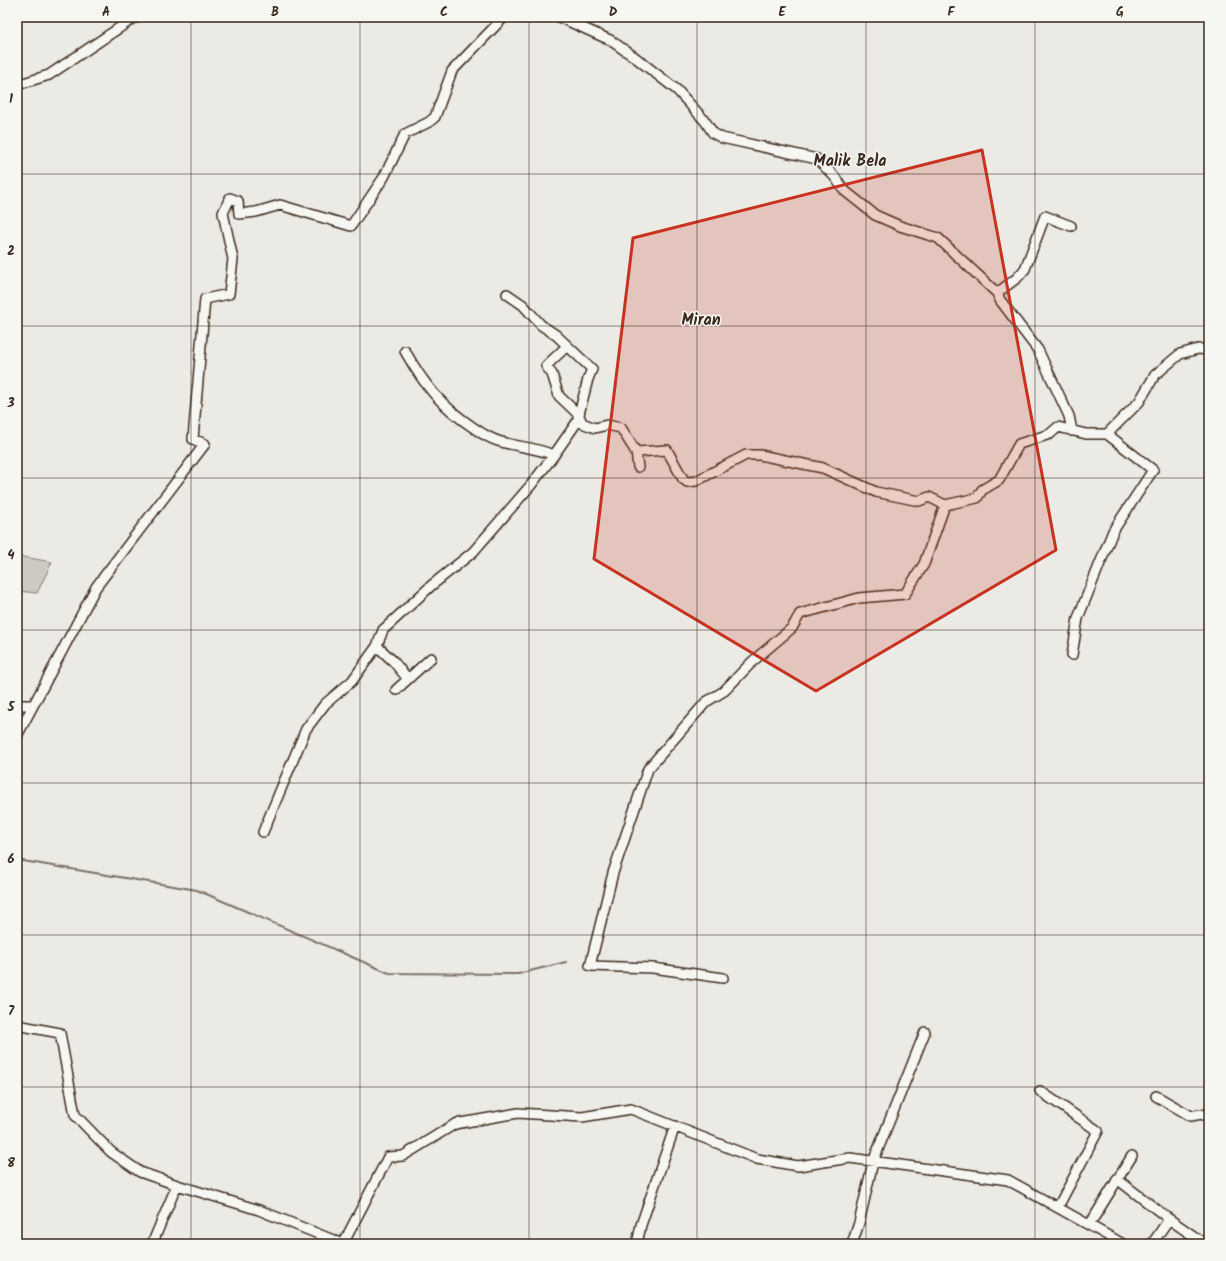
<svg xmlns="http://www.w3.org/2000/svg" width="1226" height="1261" font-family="Kalam,sans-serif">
<rect width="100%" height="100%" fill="#ebeae5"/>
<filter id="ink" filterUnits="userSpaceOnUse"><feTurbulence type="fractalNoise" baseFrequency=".025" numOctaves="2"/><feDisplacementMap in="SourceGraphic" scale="8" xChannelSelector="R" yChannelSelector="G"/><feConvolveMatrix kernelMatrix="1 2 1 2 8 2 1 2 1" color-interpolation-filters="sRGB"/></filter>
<g filter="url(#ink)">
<path fill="#cdcac4" stroke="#847a71" d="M17,556L52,562L37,593L17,591Z"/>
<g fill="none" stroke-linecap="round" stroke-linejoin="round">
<path stroke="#7c7167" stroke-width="2" d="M17,860L197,890L389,973L518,974L566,962"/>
<defs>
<path id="minor" d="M559,17L610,40L636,58L677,90L705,121L713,133L722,138L817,159L834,176L845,191L875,215L900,226L938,238L997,293L1000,300L1038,350L1069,416L1072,431
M17,85L49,75L134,18L139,17
M997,293L1017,278L1025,269L1045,216L1071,226
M567,346L546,366L552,374L559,396L579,415L582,423L595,428L607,425L621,428L636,452L638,467
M405,351C424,385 441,406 474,428C481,433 489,438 498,441C517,447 534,447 554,455
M636,452L667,450L683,479L687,482L696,481L746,455H760L823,468L876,492L919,501L929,497L945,505
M377,646L393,661L408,679
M1072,655L1078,618L1113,531L1153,470L1107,434
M396,690L431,658
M17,705H33
M17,736L96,587L205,444L193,439L205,299L229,294L233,259L223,213L230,198L238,201L239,214L256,212L280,205L351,226L384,177L405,134L429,122L435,117L452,71L504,17
M263,832L306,729L325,704L352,681L377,646L383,630L432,585L473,552L531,485L554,455L577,422L588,379L592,369L556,335L541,325L523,305L507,294
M723,978L653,968L590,966L613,873L648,769L706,702L724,691L753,661L792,628L800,614L859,598L905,594L924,564L945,505L977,498L982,490L999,480L1019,444L1050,434L1058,427L1086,434H1107L1139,402L1155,375L1180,354L1198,349L1209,350
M17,1025L60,1033L75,1115L111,1152L140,1172L177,1185L152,1244
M1040,1091L1098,1131L1058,1207
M1156,1096L1191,1116L1201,1114L1209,1117
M1117,1179L1169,1219
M177,1185L259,1210L343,1244
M1090,1224L1132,1156
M343,1244L388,1157L403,1156L455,1124L518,1113L582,1117L631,1109L757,1159L798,1166L850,1158L1008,1180L1123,1244
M637,1244L641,1225L675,1126
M852,1244L859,1223L873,1162L925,1032
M1152,1244L1169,1219L1205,1244"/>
</defs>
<use href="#minor" stroke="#3b2a1e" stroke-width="12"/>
<use href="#minor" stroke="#f6f6f2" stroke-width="9"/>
</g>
</g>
<path fill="#c8321e" fill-opacity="0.2" stroke="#c8321e" stroke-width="3" stroke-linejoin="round" d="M982,150L1056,550L816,691L594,559L633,238Z"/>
<path fill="none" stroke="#3b2a1e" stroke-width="1" stroke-opacity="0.55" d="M191,17V1244M360,17V1244M529,17V1244M697,17V1244M866,17V1244M1035,17V1244M17,174H1209M17,326H1209M17,478H1209M17,630H1209M17,783H1209M17,935H1209M17,1087H1209"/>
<g text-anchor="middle" stroke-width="3" stroke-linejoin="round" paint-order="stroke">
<g font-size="16" font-weight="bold" fill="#3b2a1e" stroke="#f6f6f2">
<text x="850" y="166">Malik Bela</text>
<text x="701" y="325">Miran</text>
</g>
</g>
<rect width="1226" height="1261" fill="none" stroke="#f6f6f2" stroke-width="44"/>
<rect x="22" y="22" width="1182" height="1217" fill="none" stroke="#3b2a1e" stroke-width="1.5"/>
<g font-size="13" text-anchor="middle" font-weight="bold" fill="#3b2a1e">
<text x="106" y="16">A</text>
<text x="275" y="16">B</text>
<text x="444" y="16">C</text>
<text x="613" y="16">D</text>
<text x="782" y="16">E</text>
<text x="951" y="16">F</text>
<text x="1120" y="16">G</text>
<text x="11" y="103">1</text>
<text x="11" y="255">2</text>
<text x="11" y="407">3</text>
<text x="11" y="559">4</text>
<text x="11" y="711">5</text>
<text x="11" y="863">6</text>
<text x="11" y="1015">7</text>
<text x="11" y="1167">8</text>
</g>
</svg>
